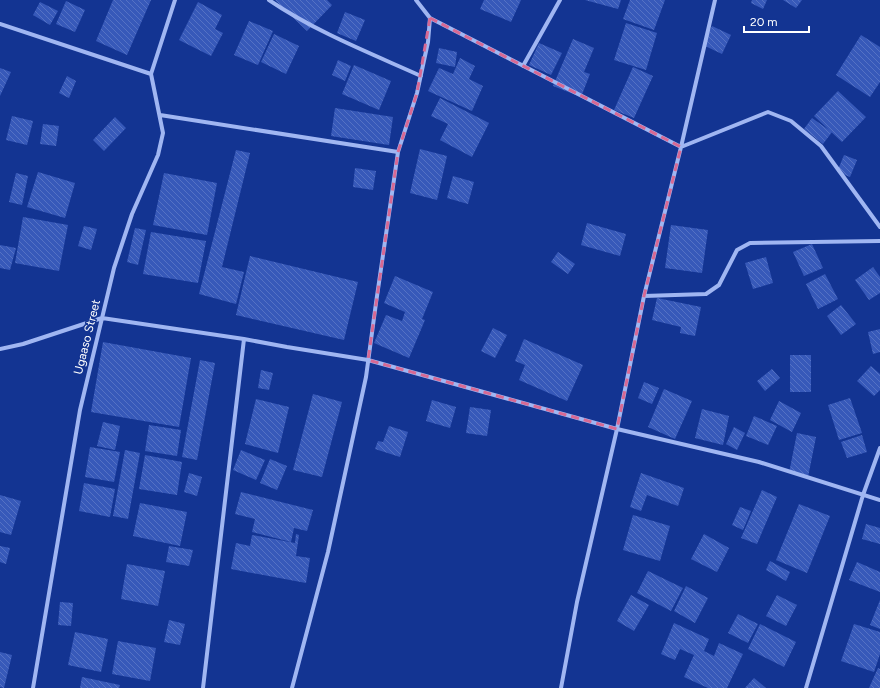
<svg xmlns="http://www.w3.org/2000/svg" width="880" height="688" font-family="Figtree,sans-serif">
<defs>
<pattern id="building-back-hatch" width="6" height="6" patternUnits="userSpaceOnUse"><rect width="6" height="6" fill="#3759b9"/><path d="M-1 5l2 2M0 0l6 6M5-1l2 2" fill="none" stroke="#5572c4"/></pattern>
</defs>
<rect width="100%" height="100%" fill="#133492"/>
<path fill="url(#building-back-hatch)" d="M113,0H151L127,55L96,41Z
M275,0H327L332,5L307,31Z
M484,0H521L511,22L480,9Z
M585,0H621L618,9Z
M630,0H665L654,30L623,19Z
M752,0H767L763,9L751,3Z
M783,0H802L796,8Z
M66,1L85,10L75,32L56,24Z
M40,2L58,11L50,25L33,15Z
M198,2L222,15L215,29L223,33L211,56L179,40Z
M345,12L365,20L356,41L337,33Z
M249,21L273,31L258,65L234,55Z
M626,23L657,33L646,70L614,60Z
M712,26L731,35L722,54L703,45Z
M274,34L299,46L286,74L261,62Z
M861,35L880,47V82L870,97L836,75Z
M573,39L594,48L584,72L590,74L581,97L553,86Z
M539,43L562,53L551,75L529,65Z
M439,48L457,52L455,67L436,63Z
M460,58L475,66L469,79L483,86L472,111L428,91L439,68L453,74Z
M338,60L351,66L345,81L332,75Z
M354,65L391,81L379,110L342,94Z
M633,67L653,76L634,118L614,110Z
M0,68L11,72L0,96Z
M67,76L76,81L69,98L59,93Z
M838,91L866,117L842,142L814,116Z
M440,98L489,123L472,157L440,140L448,124L431,116Z
M335,108L393,117L389,145L331,136Z
M12,116L33,121L27,145L6,140Z
M115,117L126,128L104,151L93,140Z
M812,118L832,132L823,144L804,129Z
M43,124L59,126L56,146L40,144Z
M420,149L447,156L437,200L410,193Z
M236,150L250,153L222,267L244,272L236,304L199,294Z
M844,155L857,160L850,177L837,172Z
M355,168L376,171L373,190L353,187Z
M38,172L75,183L65,218L27,207Z
M16,173L28,176L22,205L9,202Z
M164,173L217,183L207,235L153,225Z
M453,176L474,182L468,204L447,198Z
M23,217L68,225L59,271L15,263Z
M587,223L626,234L620,256L581,245Z
M671,225L708,230L702,273L665,268Z
M84,226L97,229L91,250L78,246Z
M135,228L146,230L138,265L127,262Z
M151,232L206,241L198,283L143,274Z
M812,244L823,268L804,276L793,252Z
M0,245L16,248L10,270L0,268Z
M558,252L575,264L568,274L551,262Z
M250,256L358,282L344,340L236,315Z
M766,257L773,283L753,289L745,263Z
M873,267L880,277V293L869,300L855,280Z
M825,274L838,299L818,309L806,284Z
M395,276L433,292L422,319L425,320L409,358L374,343L386,315L402,321L405,312L384,303Z
M657,298L701,307L695,336L680,333L681,327L652,320Z
M841,305L856,324L841,335L827,316Z
M493,328L507,335L495,358L481,351Z
M880,329V352L873,354L868,332Z
M524,339L583,365L567,401L519,380L525,365L515,361Z
M103,342L191,358L179,427L91,412Z
M790,355H811V392H790Z
M200,360L215,363L197,460L182,457Z
M871,366L880,374V390L874,396L857,381Z
M772,369L780,378L765,391L757,381Z
M261,370L273,373L269,390L258,388Z
M644,382L659,388L652,404L638,398Z
M664,389L692,401L675,439L648,427Z
M313,394L342,402L322,477L293,470Z
M850,398L862,433L839,440L828,405Z
M256,399L289,407L278,453L245,444Z
M432,400L456,407L450,428L426,421Z
M779,401L801,413L792,432L770,420Z
M470,407L491,410L487,436L466,433Z
M702,409L729,416L723,445L695,438Z
M754,416L777,426L768,445L746,436Z
M103,422L120,426L115,450L97,446Z
M149,425L181,430L177,456L145,451Z
M389,426L408,432L400,457L375,449L378,441L383,442Z
M734,427L745,433L737,450L726,444Z
M797,433L816,437L808,477L789,473Z
M862,435L867,452L847,458L841,442Z
M90,447L120,452L114,482L85,477Z
M125,450L140,453L128,519L113,516Z
M241,450L265,460L256,480L233,470Z
M145,455L182,462L177,495L139,489Z
M270,459L287,466L277,490L260,483Z
M189,473L202,477L197,496L184,492Z
M641,473L684,488L678,506L647,495L641,511L630,507Z
M84,483L115,489L110,517L79,511Z
M762,490L777,497L757,544L741,538Z
M241,492L313,510L307,531L294,528L291,542L252,532L255,519L235,514Z
M0,495L21,501L11,535L0,532Z
M140,503L187,512L180,546L133,536Z
M799,504L830,516L807,573L776,560Z
M740,507L751,511L743,530L732,525Z
M633,515L670,526L660,561L623,550Z
M866,524L880,528V544L862,539Z
M296,534L299,535L296,556L310,558L306,583L231,569L236,543L250,546L252,535L295,543Z
M704,534L729,548L717,572L691,559Z
M0,546L10,548L6,564L0,562Z
M169,546L193,550L189,566L166,562Z
M770,561L790,572L786,581L766,570Z
M857,562L880,572V592L849,580Z
M127,564L165,571L158,606L121,599Z
M648,571L683,588L671,611L637,593Z
M686,586L708,598L695,623L674,611Z
M631,595L649,605L634,631L617,621Z
M777,595L797,605L786,626L766,616Z
M880,600V629L870,625Z
M60,602L73,603L71,626L58,625Z
M738,614L758,624L748,643L728,633Z
M169,620L185,624L180,645L164,642Z
M674,623L709,639L704,651L714,656L719,643L743,654L727,688H708L684,677L694,655L680,649L675,660L661,654Z
M760,624L796,642L784,667L748,649Z
M854,624L880,632V654L874,672L841,661Z
M75,632L108,639L101,672L68,665Z
M118,641L156,648L150,681L112,674Z
M0,652L12,655L4,688L0,687Z
M878,668L880,669V688H869Z
M82,677L120,685L119,688H80Z
M754,678L766,688H745Z"/>
<g fill="none" stroke-linecap="round" stroke-linejoin="round">
<path stroke="#a0b6f2" stroke-width="4" d="M269,0C316,32 370,53 421,76
M430,18L681,147L768,112L791,121L821,146L880,227
M0,24L151,74
M523,66L560,0
M160,115L398,152
M644,296L706,294L719,285L737,250L750,243L880,241
M0,349L23,344L102,318L244,339L287,347L368,360L617,429L759,462L880,500
M33,688L80,410L114,268L132,214L158,155L163,133L151,74L175,0
M203,688L244,339
M292,688L328,552L366,377L376,303L398,152L417,93L428,42L430,18L416,0
M561,688L577,602L617,429L644,296L681,147L715,0
M806,688L863,495L880,448"/>
</g>
<path fill="none" stroke="#d76994" stroke-width="3" stroke-dasharray="8 5" stroke-linejoin="round" d="M430,18L681,147L644,296L617,429L368,360L398,152L417,93Z"/>
<g text-anchor="middle" stroke-width="3" stroke-linejoin="round" paint-order="stroke">
<g font-size="12" fill="#fff" stroke="#133492">
<text transform="translate(87 337) rotate(-76)" y="4">Ugaaso Street</text>
</g>
</g>
<path d="M744 26v6h65v-6" fill="none" stroke="#ffffff" stroke-width="2"/>
<text x="750" y="26" font-size="12" fill="#ffffff" stroke="#133492" stroke-width="3" paint-order="stroke">20 m</text>
</svg>
